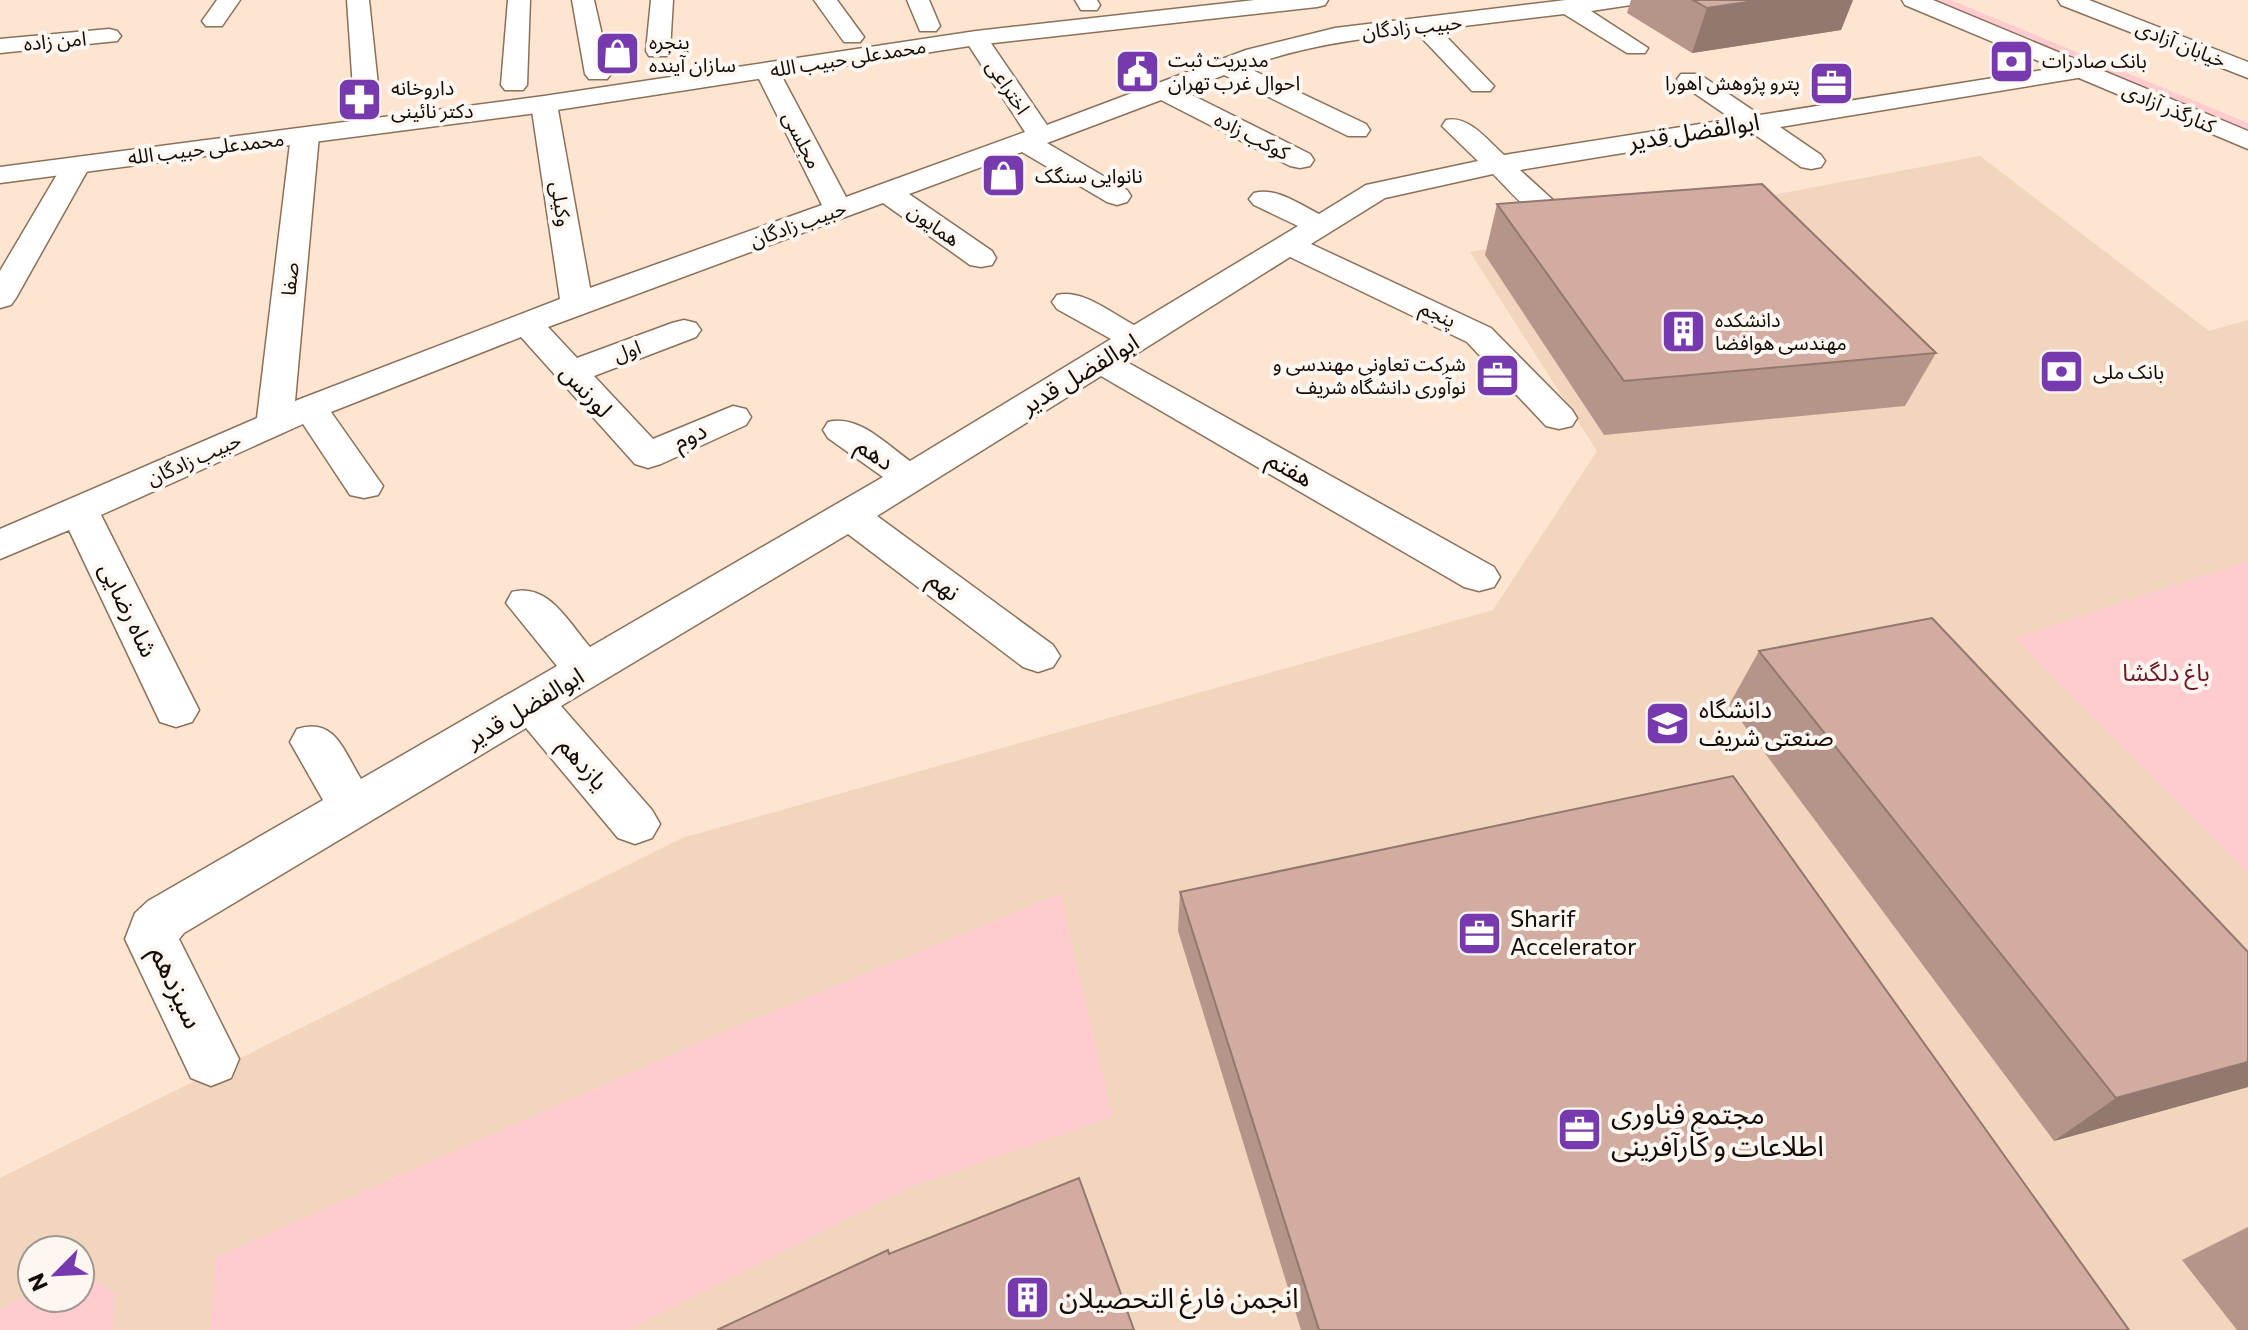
<svg xmlns="http://www.w3.org/2000/svg" width="2248" height="1330" font-family="Commissioner,'Noto Sans Arabic',sans-serif">
<rect width="100%" height="100%" fill="#fee5d1"/>
<path fill="#f1d5bd" fill-rule="evenodd" d="M1980,156L2209,331L2248,320V1330H0V1178L682,838L1493,610L1597,451L1470,252ZM32,1250H80V1298H32Z"/>
<path fill="#feccce" d="M1935,0H1951L2248,123V131Z
M2248,561V873L2015,638Z
M1060,894L1113,1117L913,1186L627,1330H210L216,1257L720,1033Z
M80,1270L115,1294L113,1330H0V1309L32,1293V1298H80Z"/>
<g fill="none" stroke-linecap="round" stroke-linejoin="round">
<defs>
<path id="minor" d="M217,0H240L222,26H206L202,21Z
M347,0H369L380,104L376,110H358L354,104Z
M508,0H530L527,85L523,90H505L501,85Z
M572,0H594L611,74L607,79H589L585,74Z
M651,0H673L670,51L667,56H649L646,51Z
M814,0H837L864,37L860,42H844Z
M907,0H929L940,26L936,31H920Z
M1075,0H1097L1100,5L1097,10H1081Z
M1566,0H1634L1631,5L1591,11L1648,48L1645,53H1627L1564,14L1439,29L1494,86L1490,91H1472L1416,32C1358,39 1301,46 1246,67L1366,124L1370,130L1366,136H1348L1224,75L1184,91L1310,154L1314,160L1310,166L1300,168L1290,166L1161,100L1047,143L1127,190L1131,196L1127,202L1117,205L1107,202L1022,152L909,194L992,251L996,258L992,265L981,267L970,265L883,203L548,327L577,358L672,323L684,320L696,323L701,330L696,337L594,376L653,439L733,406L746,409L751,417L746,425L661,464L648,468L635,464L521,337L331,412L383,486L378,495L364,498L350,495L303,424L101,515L199,710L192,722L176,727L160,722L69,530L0,559V529L257,418L291,135L295,129H315L319,135L295,401L560,299L531,104L535,98H553L557,104L590,288L822,205L755,71L758,66H776L779,71L846,197L1025,132L964,38L968,33H984L1047,125L1246,50L1335,28Z
M109,29L117,31L121,36L117,41L0,53V39Z
M2081,64L2090,66L2093,71L2090,76L1780,127L1821,155L1825,161L1821,167L1811,169L1801,167L1751,132L1520,170L1564,210L1559,216C1533,223 1511,191 1493,174L1385,198L1311,244L1491,328L1572,410L1577,418L1572,426L1559,429L1546,426L1467,342L1290,257L1125,361L1494,567L1500,577L1494,587L1479,591L1464,587L1101,376L877,516L1053,645L1060,656L1053,667L1038,672L1023,667L848,534L561,706L652,810L660,824L652,838L635,844L618,838L526,728L184,933L179,939L239,1059L231,1078L211,1086L191,1078L125,939L135,913L148,901L323,800L290,742L297,729C335,717 343,750 361,779L557,666L506,603L512,592C548,582 569,623 590,647L883,477L828,438L823,430L828,422C858,414 886,444 910,461L1111,339L1057,309L1052,302L1057,295C1083,289 1111,313 1134,325L1298,226L1254,205L1249,199L1254,193C1276,187 1299,204 1319,214L1366,185L1478,161L1442,126L1446,120C1469,115 1488,141 1504,155L1732,119L1681,84L1677,79L1681,74H1699L1760,115Z
M76,158L86,160L90,166L16,298L11,305L0,308V271L62,166L66,160Z"/>
<path id="major" d="M1255,0H1328L1325,5L1317,7L976,45L544,112L0,183V167L544,96L976,31Z
M1902,0H1933L2248,131V149L1905,5Z
M2058,0H2089L2248,62V78L2061,5Z"/>
</defs>
<use href="#minor" stroke="#8a7059" stroke-width="3"/>
<use href="#major" stroke="#8a7059" stroke-width="3"/>
<use href="#minor" fill="#fff" fill-rule="evenodd"/>
<use href="#major" fill="#fff" fill-rule="evenodd"/>
</g>
<path fill="#b5948a" d="M1631,0H1853L1841,30L1692,53L1627,13Z
M1497,204L1936,353L1905,406L1604,435L1485,255Z
M1759,651L2248,952V1087L2054,1141L1729,705Z
M1180,892L2129,1330H1301L1178,931Z
M2248,1227V1330H2237L2182,1260Z"/>
<path fill="#937870" d="M1761,0H1853L1841,30L1692,53L1707,8Z
M2248,1062V1087L2054,1141L2116,1098Z"/>
<path fill="#d2aca0" stroke="#937870" stroke-width="2" d="M1693,0H1761L1707,8Z
M1762,184L1936,353L1624,381L1497,204Z
M1932,618L2248,952V1062L2116,1098L1759,651Z
M1733,776L2129,1330H1319L1180,892Z
M1079,1178L1134,1330H717L888,1250L889,1254Z"/>
<defs>
<symbol id="shop-square" viewBox="-11 -11 22 22"><rect x="-9" y="-9" width="18" height="18" rx="4" fill="#7739ae" stroke="#fdf6f1"/><path d="M-5-2.5h2.3a2.7 3.5 0 0 1 5.4 0H5L5.5 6h-11ZM-1.5-2.5h3a1.5 2.3 0 0 0-3 0Z" fill="#fff"/></symbol>
<symbol id="bank-square" viewBox="-11 -11 22 22"><rect x="-9" y="-9" width="18" height="18" rx="4" fill="#7739ae" stroke="#fdf6f1"/><path d="M-6-4H6V4H-6ZM0-2.3a2.3 2.3 0 1 0 0 4.6a2.3 2.3 0 1 0 0-4.6Z" fill="#fff"/></symbol>
<symbol id="civic-square" viewBox="-11 -11 22 22"><rect x="-9" y="-9" width="18" height="18" rx="4" fill="#7739ae" stroke="#fdf6f1"/><path d="M-.6-6.5H3V-4.5H.6V-3L4-1V1h2V6H-6V1h2V-1L-.6-3ZM-1.2 2.5V6h2.4V2.5Z" fill="#fff"/></symbol>
<symbol id="office-square" viewBox="-11 -11 22 22"><rect x="-9" y="-9" width="18" height="18" rx="4" fill="#7739ae" stroke="#fdf6f1"/><path d="M-6-3h4V-5.5h4V-3h4V5H-6ZM-1-4.5V-3h2v-1.5ZM-6 0V1H6V0Z" fill="#fff"/></symbol>
<symbol id="pharmacy-square" viewBox="-11 -11 22 22"><rect x="-9" y="-9" width="18" height="18" rx="4" fill="#7739ae" stroke="#fdf6f1"/><path d="M-2-6h4v4h4v4h-4v4h-4v-4h-4v-4h4Z" fill="#fff"/></symbol>
<symbol id="building-square" viewBox="-11 -11 22 22"><rect x="-9" y="-9" width="18" height="18" rx="4" fill="#7739ae" stroke="#fdf6f1"/><path d="M-4-6H4V6H1V3H-1V6H-4ZM-2.5-4.3h1.7v1.8h-1.7ZM.8-4.3h1.7v1.8H.8ZM-2.5-1h1.7V.8h-1.7ZM.8-1h1.7V.8H.8Z" fill="#fff"/></symbol>
<symbol id="university-square" viewBox="-11 -11 22 22"><rect x="-9" y="-9" width="18" height="18" rx="4" fill="#7739ae" stroke="#fdf6f1"/><path d="M0-5L7-2L0 1L-7-2ZM-4 1L0 2.5L4 1V4Q0 6-4 4Z" fill="#fff"/></symbol>
</defs>
<g fill-rule="evenodd">
<use href="#shop-square" x="592" y="28" width="51" height="51"/>
<use href="#bank-square" x="1986" y="36" width="51" height="51"/>
<use href="#civic-square" x="1112" y="46" width="51" height="51"/>
<use href="#office-square" x="1806" y="58" width="51" height="51"/>
<use href="#pharmacy-square" x="334" y="74" width="51" height="51"/>
<use href="#shop-square" x="978" y="150" width="51" height="51"/>
<use href="#building-square" x="1658" y="306" width="51" height="51"/>
<use href="#bank-square" x="2036" y="346" width="51" height="51"/>
<use href="#office-square" x="1472" y="350" width="51" height="51"/>
<use href="#university-square" x="1642" y="698" width="51" height="51"/>
<use href="#office-square" x="1454" y="908" width="51" height="51"/>
<use href="#office-square" x="1554" y="1104" width="51" height="51"/>
<use href="#building-square" x="1002" y="1272" width="51" height="51"/>
</g>
<g text-anchor="middle" stroke-width="8" stroke-linejoin="round" paint-order="stroke">
<g font-size="20" fill="#150b04" stroke="#fdf6f1">
<text transform="translate(1412 27) rotate(-6)" y="7">حبیب زادگان</text>
<text transform="translate(55 41) rotate(-5)" y="7">امن زاده</text>
<text transform="translate(2181 44) rotate(22)" y="7">خیابان آزادی</text>
<text transform="translate(848 58) rotate(-9)" y="7">محمدعلی حبیب الله</text>
<text transform="translate(1008 87) rotate(56)" y="7">اختراعی</text>
<text transform="translate(2169 108) rotate(23)" y="7">کنارگذر آزادی</text>
<text transform="translate(1252 136) rotate(27)" y="7">کوکب زاده</text>
<text transform="translate(802 140) rotate(63)" y="7">مجلسی</text>
<text transform="translate(206 148) rotate(-7)" y="7">محمدعلی حبیب الله</text>
<text transform="translate(561 204) rotate(81)" y="7">وکیلی</text>
<text transform="translate(798 224) rotate(-20)" y="7">حبیب زادگان</text>
<text transform="translate(934 225) rotate(35)" y="7">همایون</text>
<text transform="translate(290 279) rotate(-84)" y="7">صفا</text>
<text transform="translate(1438 314) rotate(25)" y="7">پنجم</text>
<text transform="translate(627 351) rotate(-20)" y="7">اول</text>
<text transform="translate(194 459) rotate(-24)" y="7">حبیب زادگان</text>
</g>
<g font-size="20" fill="#150b04" stroke="#fdf6f1" text-anchor="start">
<text x="649" y="49">پنجره<tspan x="649" dy="23">سازان آینده</tspan></text>
<text x="1168" y="67">مدیریت ثبت<tspan x="1168" dy="23">احوال غرب تهران</tspan></text>
<text x="2042" y="68">بانک صادرات</text>
<text x="1800" y="90" text-anchor="end">پترو پژوهش اهورا</text>
<text x="391" y="95">داروخانه<tspan x="391" dy="23">دکتر نائینی</tspan></text>
<text x="1035" y="183">نانوایی سنگک</text>
<text x="1715" y="327">دانشکده<tspan x="1715" dy="23">مهندسی هوافضا</tspan></text>
<text x="1466" y="371" text-anchor="end">شرکت تعاونی مهندسی و<tspan x="1466" dy="23">نوآوری دانشگاه شریف</tspan></text>
<text x="2093" y="379">بانک ملی</text>
</g>
<g font-size="24" fill="#150b04" stroke="#fdf6f1">
<text transform="translate(1694 132) rotate(-9)" y="8">ابوالفضل قدیر</text>
<text transform="translate(1080 374) rotate(-31)" y="8">ابوالفضل قدیر</text>
<text transform="translate(586 391) rotate(47)" y="8">لورنس</text>
<text transform="translate(690 436) rotate(-25)" y="8">دوم</text>
<text transform="translate(875 454) rotate(35)" y="8">دهم</text>
<text transform="translate(1290 469) rotate(30)" y="8">هفتم</text>
<text transform="translate(944 586) rotate(37)" y="8">نهم</text>
<text transform="translate(128 610) rotate(64)" y="8">شاه رضایی</text>
<text transform="translate(525 708) rotate(-31)" y="8">ابوالفضل قدیر</text>
<text transform="translate(583 764) rotate(49)" y="8">یازدهم</text>
</g>
<g font-size="24" fill="#6b1827" stroke="#fdf6f1">
<text x="2166" y="681">باغ دلگشا</text>
</g>
<g font-size="24" fill="#150b04" stroke="#fdf6f1" text-anchor="start">
<text x="1699" y="718">دانشگاه<tspan x="1699" dy="28">صنعتی شریف</tspan></text>
<text x="1510" y="927">Sharif<tspan x="1510" dy="28">Accelerator</tspan></text>
</g>
<g font-size="28" fill="#150b04" stroke="#fdf6f1">
<text transform="translate(177 987) rotate(65)" y="10">سیزدهم</text>
</g>
<g font-size="28" fill="#150b04" stroke="#fdf6f1" text-anchor="start">
<text x="1611" y="1124">مجتمع فناوری<tspan x="1611" dy="32">اطلاعات و کارآفرینی</tspan></text>
<text x="1059" y="1308">انجمن فارغ التحصیلان</text>
</g>
</g>
<g transform="translate(56 1274) rotate(246)"><circle r="38" fill="#fdf6f1" stroke="#a09892" stroke-width="2"/>
<path d="M0-6L14 30L0 20L-14 30Z" fill="#7739ae"/>
<text y="-12" font-size="22" font-weight="bold" text-anchor="middle" fill="#150b04">N</text>
</g>
</svg>
